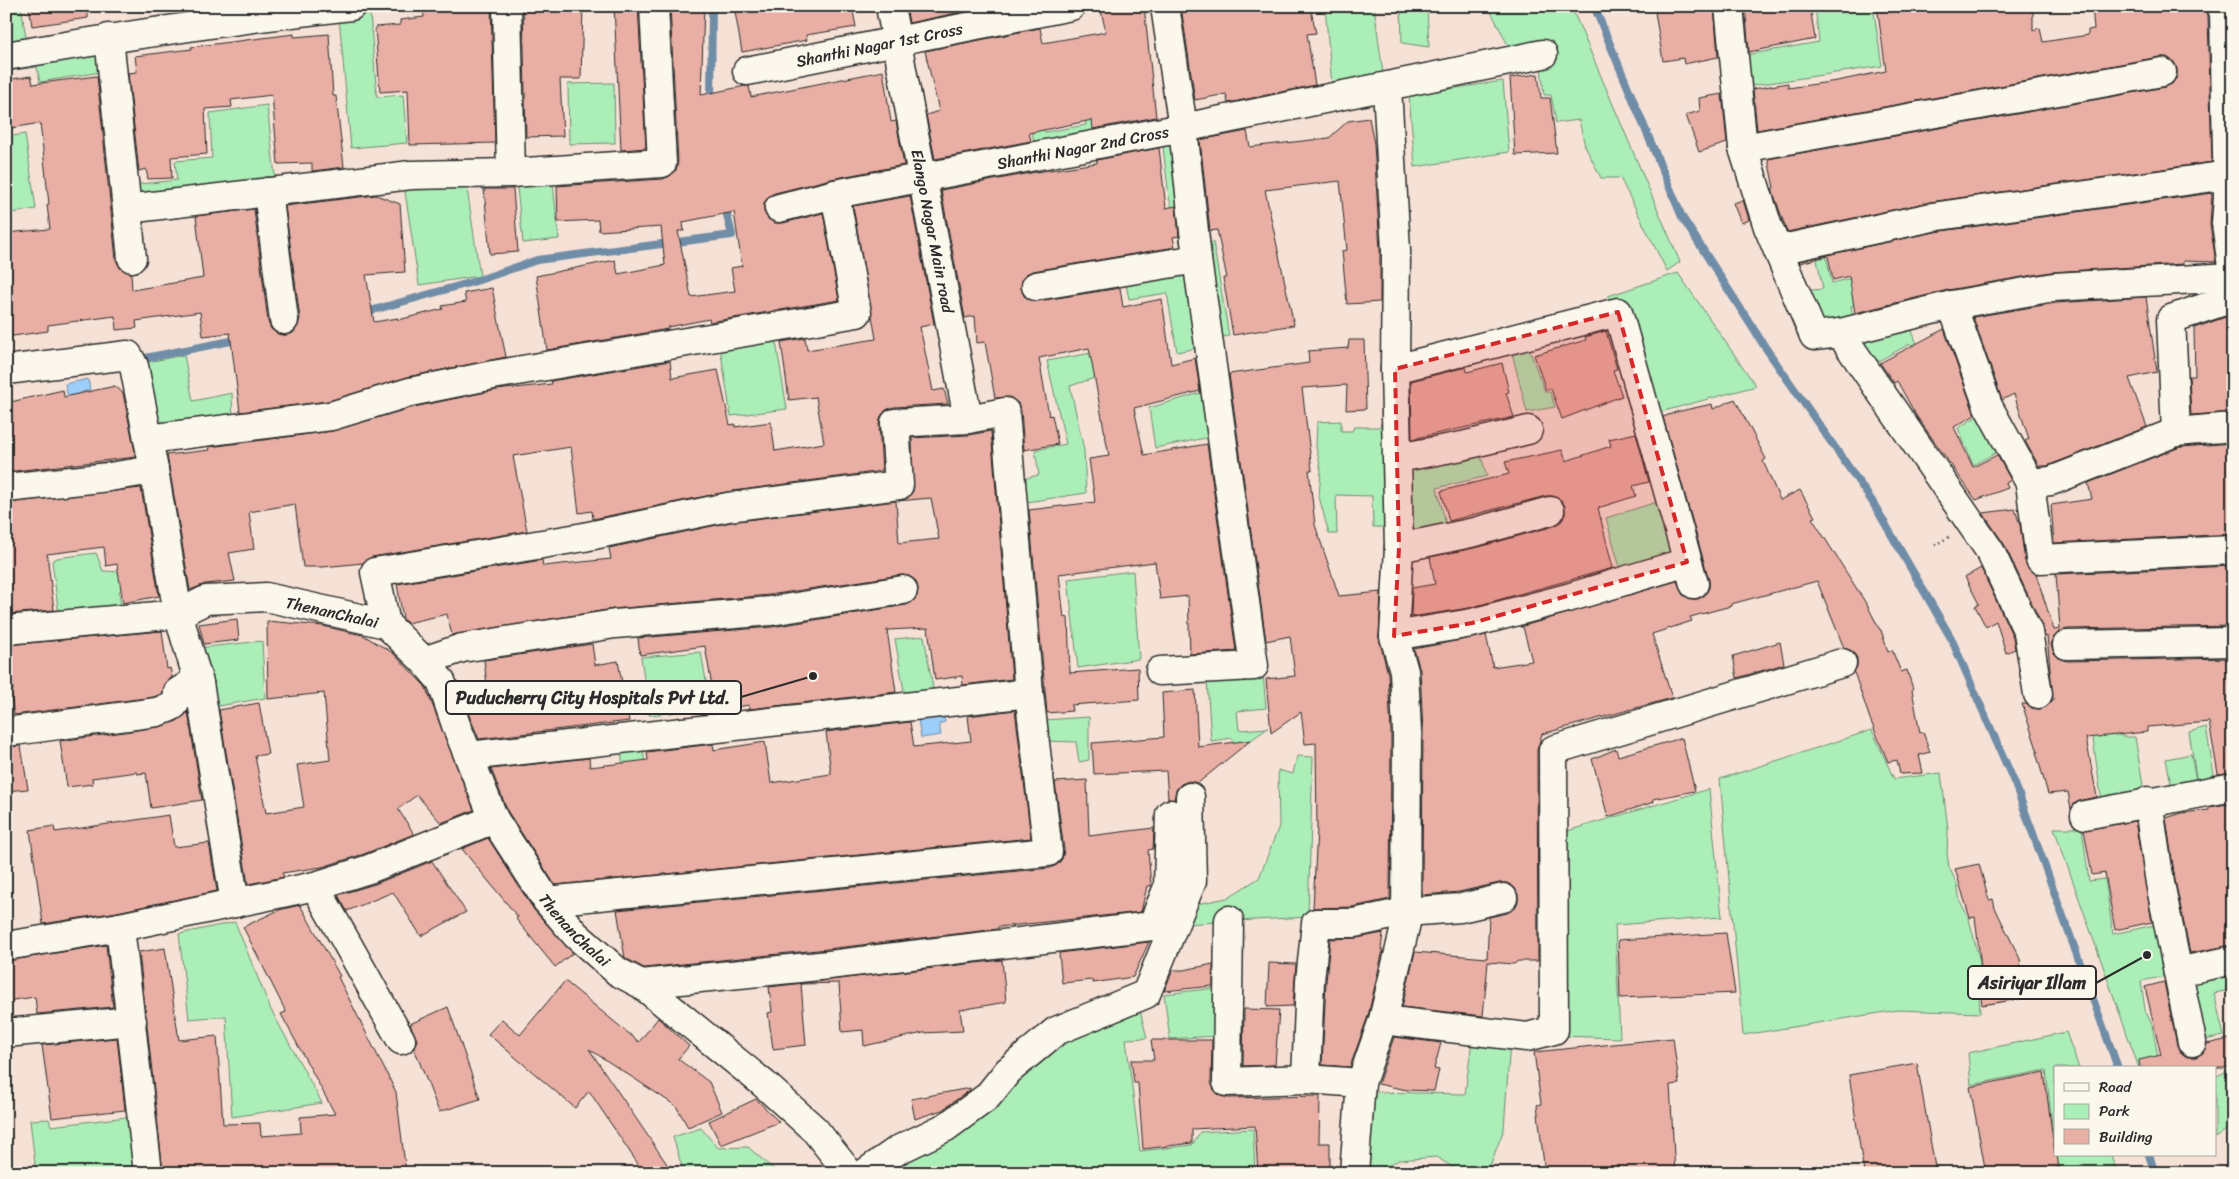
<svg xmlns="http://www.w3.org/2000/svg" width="2239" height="1179" font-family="Sriracha,sans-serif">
<rect width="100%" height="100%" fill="#f6e1d6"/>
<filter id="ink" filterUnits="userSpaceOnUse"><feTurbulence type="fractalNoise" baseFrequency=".02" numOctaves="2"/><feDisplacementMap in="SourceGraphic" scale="10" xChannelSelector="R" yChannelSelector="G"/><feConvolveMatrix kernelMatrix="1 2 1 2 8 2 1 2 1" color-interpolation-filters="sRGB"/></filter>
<g filter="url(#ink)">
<path fill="#aceeb7" stroke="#6c8c71" d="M6,6H21L27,44L6,47Z
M1325,6H1374L1383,74L1332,86Z
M1401,6H1427L1429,47L1402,43Z
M1488,6H1571L1680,262L1667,271L1620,178H1601L1585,146L1579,120L1556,123L1551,95H1544L1541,68L1510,49Z
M1815,6H1873L1882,66L1742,87L1740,56L1819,42Z
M370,14L377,97L403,95L407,143L351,148L339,17Z
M103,47L107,71L40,82L37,67L6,71V61Z
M1503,81L1509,152L1415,167L1409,95Z
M614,83L615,143L569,144L568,84Z
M1107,85L1117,136L1036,154L1026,99L1038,96L1045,132L1086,125L1080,90Z
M267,105L276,186L133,200L131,185L177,180L175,161L212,158L210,113Z
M25,134L36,209L6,214V137Z
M1179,135L1191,249L1182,251L1169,197L1162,139Z
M465,175L480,276L419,285L404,185Z
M552,175L559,239L523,243L516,179Z
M1213,242L1229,336L1212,339L1201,244Z
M1823,242L1832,283L1859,276L1864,305L1851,306L1855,326L1817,333L1803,291L1823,289L1814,245Z
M1191,268L1205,346L1177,352L1167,293L1129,299L1125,280Z
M1678,273L1756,386L1653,414L1608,296Z
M1909,323L1917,344L1908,345L1869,366L1859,333Z
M775,336L787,409L731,416L720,347Z
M1529,349L1545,392H1550L1555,407L1527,412L1512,353Z
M1103,351L1107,374L1070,386L1084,450L1086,493L1020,503L1017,480L1039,475L1035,450L1066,444L1047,361Z
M184,355L193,401L232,393L233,425L151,432L137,364Z
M1211,390L1216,436L1155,448L1149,408Z
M1987,410L2007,447L1973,465L1958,428Z
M1383,420L1391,527H1373L1372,496L1336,495L1337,534H1329L1319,497L1321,470L1316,447L1317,422L1341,421V431H1352L1354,427H1379Z
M1477,444L1487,476L1437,488L1448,533L1413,543L1409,490L1410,459Z
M1660,501L1680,552L1620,568L1606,518Z
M96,553L103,571L123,572L126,583L119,592L121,605L117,612L59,616L52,561L57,558Z
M1133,571L1139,659L1078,668L1068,579Z
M924,636L934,694L905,697L895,639Z
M262,641L265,698L207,708L198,648Z
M701,652L711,709L649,715L641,657Z
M1263,673L1266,708L1237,711L1239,730L1268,728L1237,750L1232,738L1211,741L1207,680Z
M2118,702L2122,737H2135L2145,797L2102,803L2088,704Z
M1089,717V760L1079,762L1076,742L1047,741L1044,720Z
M2206,727L2216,787L2198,789L2189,732Z
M1872,730L1894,779L1941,773L1948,829L1947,853L1949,867L1957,884L1960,901L1969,919L1980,962L1978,979L1980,1013L1898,1010L1743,1035L1720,779Z
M642,741L650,805L629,810L620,744Z
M2191,754L2198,791L2173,794L2166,759Z
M1297,756L1313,757L1308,917L1184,924L1187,906L1227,898L1259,878L1279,826L1278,770L1293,774Z
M1709,789L1722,917L1615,925L1620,1038L1561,1036L1557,834Z
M2054,828H2082L2089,881L2105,879L2113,934L2164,923L2172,975L2141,981L2145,1010L2152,1025L2160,1068H2139Z
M235,922L271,1010L322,1103L232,1117L226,1016L189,1019L179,934Z
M2226,965L2231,990L2214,993L2224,1036L2195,1042L2183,976Z
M1215,988V1036L1170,1039L1164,994Z
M1137,999L1147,1038L1126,1039L1140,1151L1192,1145L1200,1132L1253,1129L1255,1173H880L1012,1072Z
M2066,1032L2079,1068H2055V1153L2046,1070L1971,1085L1968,1053Z
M1472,1040L1510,1042L1504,1129L1488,1171L1461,1173L1437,1157L1399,1160L1373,1173L1361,1169L1372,1092L1465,1094Z
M2233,1068V1125L2215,1138V1077Z
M135,1116L141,1173H36L30,1120L49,1119L51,1126Z
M701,1128L718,1148L748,1147L778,1173H673L682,1167L673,1137Z
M2055,1155H2111L2117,1173H2057Z"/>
<path fill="#9dcef9" stroke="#6f8da7" d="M88,379L90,390L82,392L75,432L65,384Z
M943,709L945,722L939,724L941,735L921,738L917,713Z"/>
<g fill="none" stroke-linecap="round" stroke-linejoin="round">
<path stroke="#6f8da7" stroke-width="8" d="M1594,6L1682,217L1765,347L1872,501L1951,638L2015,784L2118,1068
M711,103L712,6
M363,313L476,281L537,260L732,235L724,203
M135,360L241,339
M2149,1155L2155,1173"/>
</g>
<path fill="#e9afa4" stroke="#2b2b2b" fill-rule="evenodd" d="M29,6H88V18L32,26Z
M423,6H491L495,143L410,145L408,90L380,92L375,27L400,25V20L424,17Z
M523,6H583L581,79H560L563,136L526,137Z
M614,6H638L646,148L621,150Z
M670,6H704L701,95L745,86H749L751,97L883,71L891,122L896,121L904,165L831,179L775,193L769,196L764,203V212L768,219L775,223H783L823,213L839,300L710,322L709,319L668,327V329L547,350L536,276L615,260L618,274L665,265L661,227L599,231L598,220L558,222L557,186L663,179L670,176L676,170L678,162ZM734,212L742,266L731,268L735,291L691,297L678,231H684L683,222Z
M734,6H852L856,27L806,35L807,40L742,52Z
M906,6H990L909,23Z
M1127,6H1144L1156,117L1093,129L1092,120L1029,133L1031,141L935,159L926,115L939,111L925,51L1040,28L1043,43L1106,32L1101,11Z
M1181,6H1310L1316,33L1307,34L1315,85L1228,103L1226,94L1195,100Z
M1654,6H1714L1718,57L1684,64L1683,58L1663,61Z
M1745,6H1810L1815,39L1749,52Z
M1877,6H2033V30L2040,28L2043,42L2088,35V30L2094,29L2092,6H2206L2208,16L2212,162L1930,202L1787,232L1772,189L1774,188L1768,159L2165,87L2172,84L2177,77V69L2174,62L2167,57H2159L1757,130L1753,89L1788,83V88L1837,81L1886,71Z
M294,34V37L329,34L333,96H336L344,167L312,171V163L278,164L272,95L231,100L232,107L205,109L207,154L171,157L172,178L148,179L146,169L139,171L128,73L137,72L135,56L192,49L191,47Z
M1538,74L1541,98H1550L1557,153L1515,155L1510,78Z
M31,76L33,84L97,76L116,260L120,268L131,273L132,290L203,278L196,216L254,209L268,322L271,329L278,334L286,335L293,333L298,326L300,318L285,206L376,195L400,204L405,272L366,275L374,322L398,318V320L443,309L442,306L466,302L464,293L492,288L506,357L407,377L328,401L240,412L230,333L203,336L200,312L136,321L137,328L116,330L115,316L48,325V331L6,337V233L50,229L47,205L49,204L40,123L6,129V80Z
M1722,94L1727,143L1699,152L1686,115L1700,111L1699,98Z
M1369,118L1374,144L1380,251V302L1347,304L1342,251L1347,250L1340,181L1265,190L1294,325L1233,335L1223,278H1227L1217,230L1210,231L1200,140L1247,131L1250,147L1329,138L1348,121Z
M1159,148L1166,208L1176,206L1179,236L1173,237L1175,247L1033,271L1026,274L1022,280L1021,288L1024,296L1030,300L1038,301L1120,288L1123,307L1162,299L1171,364L1195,358L1200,391L1134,408L1144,455L1207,444L1236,651L1190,654L1188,596L1160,599L1155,562L1059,574L1064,618L1068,617L1070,673L1138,668L1139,700L1071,705L1072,711L1047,713L1029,510L1095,502L1089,459L1109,456L1089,348L1039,358L1049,416L1052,415L1058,444L1024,450L1021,411L1018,403L1010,397L995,398L985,342L977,343L975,316L965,318L941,190L1036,172L1097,163V160Z
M484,189H513L518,252L490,254Z
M2212,193L2210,225L2216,262L2183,261V264L2051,272L1948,290L1855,313L1849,276L1833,280L1828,256L1800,263L1799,261L1935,232Z
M910,196L934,324L920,327L933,391L944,389L948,404L894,407L886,410L881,416L879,424L882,471L726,492L593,519L592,511L579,513L571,447L513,456L527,531L372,557L363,563L323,567H303L295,504L249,512L254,549L229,553L235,581L205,584L190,590L167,455L210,450L209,447L333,431L414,407L496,390L552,384L551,381L670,361L672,378L718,370L730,425L735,424V427L771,422L775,451L824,443L816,397L789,400L781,342L805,338L807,350L876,339L853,206Z
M1743,200L1749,220L1741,223L1733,203Z
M2146,297L2157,372L2129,378L2147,427L2047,466H2039L2025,441L2029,439L2014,394L2002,400L1973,317L2056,303Z
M2226,317H2233V412L2191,415L2189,376H2195L2194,328Z
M1944,329L1975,415L1954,427L1973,467L1997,455L2011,480L2006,483L2008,488L1976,500L1917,417L1897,381L1894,383L1880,363Z
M1606,331L1617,369L1613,370L1622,396L1562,419L1551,389L1546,390L1534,355L1586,340L1585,337Z
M1349,340H1364L1366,409L1346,410L1347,385L1302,388L1312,470H1309L1315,525L1339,596L1381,592L1379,638L1388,674L1391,732L1390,899L1352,907L1313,908L1317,829L1316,743L1305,744L1301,712L1271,733L1266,679L1295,676L1290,636L1266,641L1229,374L1309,363L1308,351L1348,348Z
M1502,363L1509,392L1506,393L1514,417L1412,439L1411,381L1466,367L1467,372Z
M115,386L123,393L136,457L6,472V403L63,390L64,397Z
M1735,399L1766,459L1763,461L1780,500L1800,490L1815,517L1812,518L1867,605L1880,630H1881L1888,652L1892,650L1901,672L1907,670L1913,689L1912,690L1920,733L1923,732L1930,752L1919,755L1923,773L1900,774L1897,760L1888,762L1870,719L1854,672L1857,666V658L1852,651L1844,648L1817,581L1731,604V606L1690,617L1692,621L1652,634L1672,698L1542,734L1537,750L1538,961H1518L1514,964L1488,962L1483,1016L1402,1007L1415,952L1487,958L1489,917L1507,913L1514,909L1518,902V895L1515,888L1507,883H1499L1459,892L1422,895L1423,731L1420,670L1414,649L1486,635L1493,667L1532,661L1523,627H1520L1677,581L1683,595L1690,599H1698L1705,595L1709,588V580L1663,417L1676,412L1712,404L1713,409Z
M991,431L1012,679L963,685L962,676L935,680L928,628L887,630L896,692L749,709V705L716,710L705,646L640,655L638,638L772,627L906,605L912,602L917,596L918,588L915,580L909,576L901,575L769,595L613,609L452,635L447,614L407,623L403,619L397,584L542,560L543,566L611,559L609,548L731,522L896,501L899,543L939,539L931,498L898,501L908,498L913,491L912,438L969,435Z
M1636,433L1649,482L1633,486L1636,496L1598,508L1613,568L1469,608L1411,617L1412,588L1435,584L1430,557L1479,547L1554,526L1561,522L1565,514V506L1561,500L1553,496H1546L1449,521L1441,491L1509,474L1505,462L1562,450L1566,461L1611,446L1609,439Z
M2233,443V534L2054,543L2051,505L2092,499L2088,483L2180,447Z
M141,488L159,596L123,603L117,564L106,566L104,547L47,554L54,610L9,614L6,584V503Z
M2015,509L2020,525L2025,561L2028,568L2036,574L2054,630L2060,629L2056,574L2233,566V626L2067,629L2059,632L2053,638L2051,645L2054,653L2060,659L2067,661L2233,658V772L2218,774L2209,722L2147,727V732L2086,738L2097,797L2082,800L2075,803L2071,809L2068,792L2048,794L2036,752H2038L2022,704H2026L2032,708L2040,709L2047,706L2053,700L2047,636L2045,637L2042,625L2004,544L1983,513Z
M1981,568L2013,637L2015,649L2006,653L1996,621L1986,627L1975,606L1979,604L1965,577Z
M237,619L239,640L204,644L199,624Z
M267,621L323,626L353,633L363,635L393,653L425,686L474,810L441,823L417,795L398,809L414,834L364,854L322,867L282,873L284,877L248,884L219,710L259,703L268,754L255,756L266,813L304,807L297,765L330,760L324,693L268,699Z
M162,631L167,669L170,668L172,677L165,684L162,694L153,697L14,715L10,691L13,690L6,645Z
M1780,642L1784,664L1737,678L1733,656Z
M592,644L595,665L618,661L629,721L479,739L468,713L490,711L484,660Z
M1195,690L1198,747L1251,740L1198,783L1189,781L1181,784L1176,790L1174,800L1168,799L1166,771L1094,774L1092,743L1164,737L1162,693Z
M1015,710L1031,838L555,885L508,812L491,769L589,758L590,767L648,760L647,752L713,744L714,750L765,742L771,783L831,774L826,732L910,722L914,747L971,741L968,716Z
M188,712L202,800L151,808L146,773L137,774V772L92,778L93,784L67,787L60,741L159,727L177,721Z
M1682,738L1695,791L1653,799L1654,802L1608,817L1592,759L1616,749L1618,756Z
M21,746L28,789L6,791V747Z
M1087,780L1089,836L1154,828L1153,849L1148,850L1151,886H1147L1141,912L998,927V929L827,949L644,968L625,958L617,910L1050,868L1057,865L1062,859L1064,850L1055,782Z
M2233,803V945L2190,953L2175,880L2166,818L2182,813L2209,810V807Z
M169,815L174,847L209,843L217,891L117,912L43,924L30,830L54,826L55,832Z
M2135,821L2152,922L2115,930L2105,873L2092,875L2084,830Z
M488,838L534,910L573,953L555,967L516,919L518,917L462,849Z
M432,861L466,912L421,936L393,892L347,911L338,895L375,884Z
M1979,864L1989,900L1993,899L1995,908L2020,959L2025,998L1982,1005L1979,977L1982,976L1975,917L1970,918L1955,869Z
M300,905L340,976L338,977L396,1092L406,1173H384L383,1169L350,1173H248V1170L163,1173L139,952L165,948L179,1040L217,1036L223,1124L260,1123L261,1136L301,1133L300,1117L335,1114L281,1014L286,1012L243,927L279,910Z
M1383,933L1381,950H1383L1368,1016L1350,1067L1322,1065L1326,982L1330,939L1357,938Z
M1726,933L1735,993L1620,998L1618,940Z
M1149,942L1133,977L1093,983L1092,980L1062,983L1059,953Z
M106,945L113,1007L37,1014L35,997L6,1001V961Z
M1002,960L1006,1002L960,1010L963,1031L923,1033L864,1046L863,1030L842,1032L839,983L801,984L806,1045L773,1049L768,1013L772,1012L769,987Z
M1269,963L1296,964L1293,1006L1267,1007Z
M1213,964V986L1164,991L1173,970H1184Z
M565,981L639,1042L658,1018L689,1046L678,1059L709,1082L722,1112L688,1127L676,1106L589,1049L673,1173H644L589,1091L575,1108L488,1034L502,1019L520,1035Z
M2164,982L2177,1045L2180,1052L2187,1057H2196L2203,1053L2207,1044L2233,1038V1066L2223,1068H2140L2139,1060L2161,1055L2145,987Z
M448,1007L480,1099L439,1112L414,1048L417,1040L410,1024Z
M1244,1009L1279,1010L1275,1065L1243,1066Z
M1394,1037L1441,1043L1434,1069L1439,1070L1434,1091L1407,1090L1378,1084Z
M117,1038L125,1110L52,1118L42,1045Z
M1673,1038L1679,1084L1670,1085L1675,1173H1545L1537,1105L1541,1104L1534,1052Z
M1151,1040H1212L1211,1082L1214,1090L1220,1096L1228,1098L1320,1096L1319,1143H1330V1173H1258L1255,1126L1192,1129V1143L1143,1149L1138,1083H1134L1131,1060H1154Z
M1917,1063L1936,1173H1864L1849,1075Z
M2044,1072L2055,1155H2057L2059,1168L2032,1173H1986L1970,1087Z
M970,1088V1090L942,1110L915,1119L911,1099Z
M756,1099L779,1122L721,1145L709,1121Z"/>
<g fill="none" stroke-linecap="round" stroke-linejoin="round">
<defs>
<g id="minor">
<path d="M507,6L511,173"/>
<path d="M1729,6L1743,148L1768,227L1814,336L1840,333L1952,305L2054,287L2233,277"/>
<path d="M2221,6L2224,13L2228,198L2226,223L2233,274"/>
<path d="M109,38L132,258"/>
<path d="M6,56C121,36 235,19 351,6"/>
<path id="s1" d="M747,71L1071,6"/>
<path d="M1743,148L2162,72"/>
<path d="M268,192L284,320"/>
<path id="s2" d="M779,208L835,194L1183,128L1543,54"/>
<path d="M127,209L411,175L511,173L662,163L654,6"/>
<path d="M1778,250L1932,217L2228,175"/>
<path d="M1036,286L1197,259"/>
<path d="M1952,305L1988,406L2030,483L2051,481L2176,432L2233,427"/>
<path d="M1840,333L1990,551L2028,632L2038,694"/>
<path d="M1395,369L1618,312L1694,584"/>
<path d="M6,370L128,355L134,366L154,470L178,614L199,683L235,903"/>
<path d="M2176,432L2171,319L2233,298"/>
<path d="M148,439L331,416L410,392L493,375L857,313L835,194"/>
<path d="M1398,458L1462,446L1528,430"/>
<path d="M2030,483L2040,559L2233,550"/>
<path d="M6,488L109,477L154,470"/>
<path d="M1399,548L1475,532L1550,511"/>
<path d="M386,624L375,572L584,537L728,507L899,485L895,423L968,419"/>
<path id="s3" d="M6,630L178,614L206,600L266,597L386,624L424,661L441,681L456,725L494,819L547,901L576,935L618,972L641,984L764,1084L815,1130L849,1173"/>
<path d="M1394,636L1472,623L1571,597L1687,562"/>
<path d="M2067,645L2233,642"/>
<path d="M424,661L462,648L615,624L771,611L903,590"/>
<path d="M1160,671L1254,666L1197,259L1183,128L1165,6"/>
<path d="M6,732L157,712C171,707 177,708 178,692L189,685L199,683"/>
<path d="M469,756L1029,693"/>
<path d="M2148,801L2160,883L2192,1042"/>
<path d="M2085,815L2233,787"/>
<path d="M315,886L401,1040"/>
<path d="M547,901L1048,852L1029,693L1005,412L968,419L890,6"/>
<path d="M1229,920L1227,1082L1306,1079L1361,1083"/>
<path d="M120,927L148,1173"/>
<path d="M6,946L120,927L315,886L369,869L494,819"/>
<path d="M2178,972L2233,960"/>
<path d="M641,984L829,965L1152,926L1168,887L1170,814"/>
<path d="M1383,1020L1527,1037L1554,1030L1553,750L1842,663"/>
<path d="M6,1033L132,1021"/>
<path d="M1306,1079L1310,981L1316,923H1354L1405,912L1461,908L1503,898"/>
<path d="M865,1173L898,1150L946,1127L987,1097L1008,1071L1056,1031L1146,994L1192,881L1190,797"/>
<path d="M1354,1173L1361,1083L1383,1020L1406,923L1407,732L1404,671L1394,636L1399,548L1395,369L1396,251L1387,87"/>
</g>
</defs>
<use href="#minor" stroke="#2b2b2b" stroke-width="31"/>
<path stroke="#2b2b2b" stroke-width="3" stroke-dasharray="1 4" stroke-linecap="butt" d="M1935,545L1949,537"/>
<use href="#minor" stroke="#fbf7ec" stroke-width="28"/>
</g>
</g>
<path fill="#d62828" fill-opacity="0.2" stroke="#d62828" stroke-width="4" stroke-dasharray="10 6" stroke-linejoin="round" d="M1618,312L1687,562L1472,623L1394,636L1399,548L1395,369Z"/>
<g text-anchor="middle" stroke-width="4.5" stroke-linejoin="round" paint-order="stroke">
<g font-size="16" fill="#2b2b2b" stroke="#fbf7ec">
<text dy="6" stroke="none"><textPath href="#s1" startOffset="135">Shanthi Nagar 1st Cross</textPath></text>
<text dy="6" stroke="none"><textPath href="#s2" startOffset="310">Shanthi Nagar 2nd Cross</textPath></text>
<text transform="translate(933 231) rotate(79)" y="6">Elango Nagar Main road</text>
<text dy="6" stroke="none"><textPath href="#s3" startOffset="332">ThenanChalai</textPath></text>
<text dy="6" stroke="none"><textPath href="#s3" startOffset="752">ThenanChalai</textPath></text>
</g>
</g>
<path fill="none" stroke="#2b2b2b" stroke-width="2" d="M813 676L741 697M2147 955L2096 983"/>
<g fill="#2b2b2b" stroke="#fbf7ec" stroke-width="2">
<circle cx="813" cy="676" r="5"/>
<circle cx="2147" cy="955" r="5"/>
</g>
<g fill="#fbf7ec" stroke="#2b2b2b" stroke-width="2">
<rect x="446" y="681" width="295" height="33" rx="5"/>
<rect x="1968" y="966" width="128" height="33" rx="5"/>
</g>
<g font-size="18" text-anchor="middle" font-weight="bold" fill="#2b2b2b">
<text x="593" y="704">Puducherry City Hospitals Pvt Ltd.</text>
<text x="2032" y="989">Asiriyar Illam</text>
</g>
<rect width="2239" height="1179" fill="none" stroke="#fbf7ec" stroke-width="25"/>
<rect x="12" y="12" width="2214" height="1154" fill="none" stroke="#2b2b2b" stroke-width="2" filter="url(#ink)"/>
<rect x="2054" y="1066" width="162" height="90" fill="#fbf7ec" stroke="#a8a59f"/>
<rect x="2064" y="1083" width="25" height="8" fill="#fbf7ec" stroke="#a8a59f"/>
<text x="2099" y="1092" font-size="15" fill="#2b2b2b">Road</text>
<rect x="2064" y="1104" width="25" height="15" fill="#aceeb7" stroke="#a8a59f"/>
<text x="2099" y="1116" font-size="15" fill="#2b2b2b">Park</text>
<rect x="2064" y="1129" width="25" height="15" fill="#e9afa4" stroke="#a8a59f"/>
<text x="2099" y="1142" font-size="15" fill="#2b2b2b">Building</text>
</svg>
